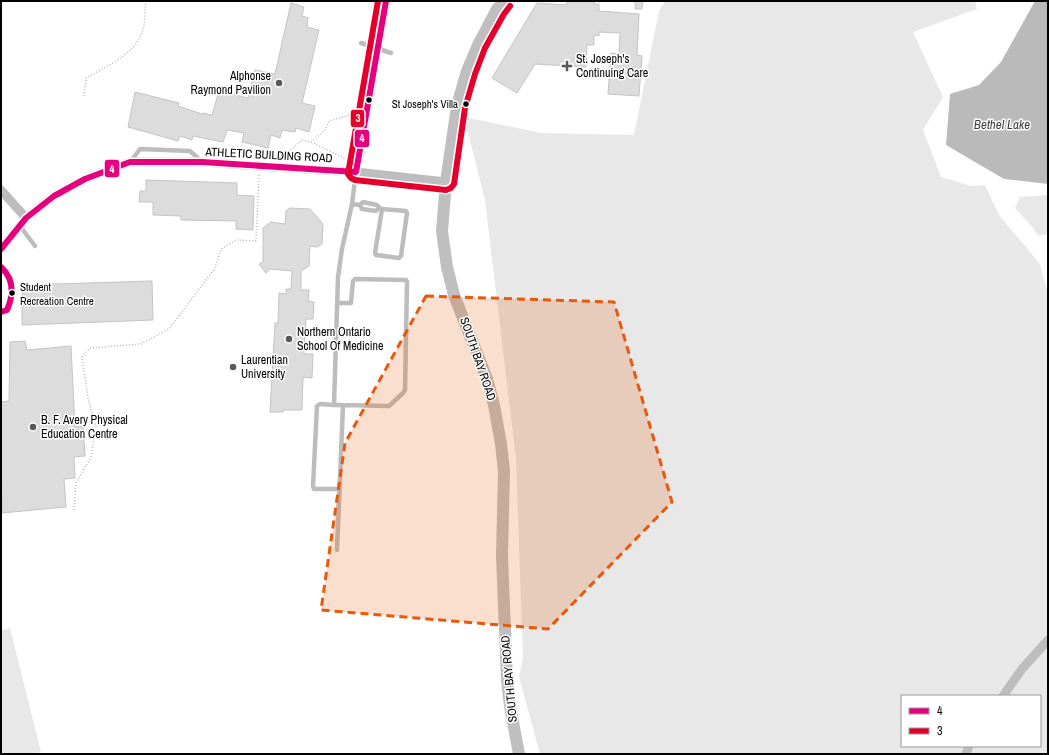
<svg xmlns="http://www.w3.org/2000/svg" width="1049" height="755" font-family="'Archivo Narrow',sans-serif">
<rect width="100%" height="100%" fill="#fff"/>
<path fill="#e8e8e8" fill-rule="evenodd" d="M665,1H975L977,9L913,32L943,97L923,130L941,177L971,186L985,185L999,215L1040,264L1048,293V754H540L519,677L523,658L516,459L485,200L464,117L542,133L634,135L659,11ZM902,696H1040V746H902Z
M1048,195V234L1038,236L1033,228L1015,208L1020,197Z
M10,628L41,752L33,754H1V631Z"/>
<path fill="#bababa" d="M1035,1H1048V184L1004,179L946,145L950,94L979,85L1001,62Z"/>
<path fill="#dcdcdc" stroke="#c4c4c4" d="M568,1H595L594,4H599V11L639,14L637,55L642,56L639,96L608,94L611,53L619,54L620,33L599,32V36L594,35V45H587L586,67L535,64L517,93L492,78L537,3L566,5Z
M635,1H643L642,9H635Z
M291,3L304,7L302,16L308,18L307,27L319,30L302,103L315,106L309,132L296,128L295,132L282,130L280,138L271,135L268,148L242,142L244,133L227,130L223,142L193,136L192,140L180,136L178,141L128,127L135,92L179,103L178,106L202,114L203,113L212,115L219,91L248,98L255,70L275,74Z
M146,180L237,183V195L254,196L253,230L236,229V221L181,220V216L153,215V202H139L140,191H146Z
M290,208L310,209L323,224L322,244L317,247L310,246L309,266L301,271V290H309L308,301L314,302L313,319H306L304,354H313L312,378L303,377L302,410H283V412H270L275,323H278L279,293L286,294V289H291L292,271L270,269L266,273L259,264L263,262V228L271,222L285,224L286,211Z
M152,281L153,320L22,325V285Z
M25,341L27,350L71,346L75,427L83,426L85,456L74,457L75,478L64,479L66,507L2,513L1,402L9,401L10,342Z"/>
<g fill="none" stroke-linecap="round" stroke-linejoin="round">
<path stroke="#b8b8b8" stroke-width="1.5" stroke-dasharray="1 2" stroke-linecap="butt" d="M84,96L86,78C109,65 138,53 144,26C145,18 145,9 146,1
M311,142L349,160
M282,158L302,140L311,142L325,130L329,121L357,113
M74,510L76,483L91,457L96,427L88,398L82,357L90,348L141,344L169,329L215,268L221,249L236,240L256,241L259,174"/>
<path stroke="#bdbdbd" stroke-width="4.5" d="M361,43L391,53
M131,161L140,149L190,151L201,161
M352,204L360,205L363,202L377,205L379,208
M360,205L362,209L376,211L379,208L382,209L406,211L407,213L401,256L399,258L376,255L375,253L382,209
M20,226L35,246
M1,267C15,277 14,296 7,310L1,312
M337,303H351L353,281L355,279L406,280L407,282L405,390L403,393L389,406L343,405
M334,405L320,404L317,406L313,486L314,489H339
M337,550L343,405H334L338,277L342,249L352,204L356,172"/>
<path stroke="#bdbdbd" stroke-width="9" d="M356,172L386,1
M1,190L26,218
M1,249L26,218L54,196L85,179L130,162H202L273,167L356,172L446,182
M1003,696L1022,669L1048,640
M966,754L969,746"/>
<path stroke="#bfbfbf" stroke-width="12" d="M504,1L497,9L478,45L467,71L457,106L446,182L442,231L447,267L454,295L487,379L494,405L501,444L504,471L502,556L507,680L510,706L519,754"/>
<defs>
<path id="bus-1" d="M1,249L26,218L54,196L85,179L130,162H202L356,172L386,1
M1,267C14,279 14,294 7,310L1,312"/>
<path id="bus-2" d="M378,1L348,174L351,178L355,180L446,190L451,188L454,184L465,108L475,74L485,48L504,14L510,6"/>
</defs>
<use href="#bus-1" stroke="#fff" stroke-width="9"/>
<use href="#bus-2" stroke="#fff" stroke-width="9"/>
<use href="#bus-1" stroke="#e5007d" stroke-width="6"/>
<use href="#bus-2" stroke="#e4002b" stroke-width="6"/>
</g>
<path fill="#e8590c" fill-opacity="0.2" stroke="#e8590c" stroke-width="3" stroke-dasharray="8 5" stroke-linejoin="round" d="M426,296L614,302L672,502L548,629L321,610L345,443Z"/>
<g fill="#595959" stroke="#fff" stroke-width="1.5">
<path d="M565 60h4v4h4v4h-4v4h-4v-4h-4v-4h4z"/>
<circle cx="279" cy="83" r="4"/>
<circle cx="289" cy="339" r="4"/>
<circle cx="233" cy="367" r="4"/>
<circle cx="33" cy="427" r="4"/>
</g>
<g fill="#000" stroke="#fff" stroke-width="1.5">
<circle cx="369" cy="100" r="3.5"/>
<circle cx="466" cy="104" r="3.5"/>
<circle cx="12" cy="293" r="3.5"/>
</g>
<g text-anchor="middle" stroke-width="3" stroke-linejoin="round" paint-order="stroke">
<g font-size="11" fill="#000" stroke="#fff" text-anchor="end">
<text x="458" y="108">St Joseph's Villa</text>
<text x="20" y="291" text-anchor="start">Student<tspan x="20" dy="14">Recreation Centre</tspan></text>
</g>
<g font-size="12" fill="#000" stroke="#fff" text-anchor="start">
<text x="576" y="63">St. Joseph's<tspan x="576" dy="14">Continuing Care</tspan></text>
<text x="271" y="80" text-anchor="end">Alphonse<tspan x="271" dy="14">Raymond Pavilion</tspan></text>
<text x="297" y="336">Northern Ontario<tspan x="297" dy="14">School Of Medicine</tspan></text>
<text x="241" y="364">Laurentian<tspan x="241" dy="14">University</tspan></text>
<text x="41" y="424">B. F. Avery Physical<tspan x="41" dy="14">Education Centre</tspan></text>
</g>
<g font-size="12" fill="#000" stroke="#fff">
<text transform="translate(269 155) rotate(3)" y="4">ATHLETIC BUILDING ROAD</text>
<text transform="translate(478 359) rotate(71)" y="4">SOUTH BAY ROAD</text>
<text transform="translate(509 679) rotate(-95)" y="4">SOUTH BAY ROAD</text>
</g>
<g font-size="13" font-style="italic" fill="#3e3e3e" stroke="#fff">
<text x="1002" y="129">Bethel Lake</text>
</g>
</g>
<g stroke="#fff" stroke-width="1.5">
<rect x="350" y="109" width="15" height="19" rx="4" fill="#e4002b"/>
<rect x="354" y="129" width="16" height="19" rx="4" fill="#e5007d"/>
<rect x="104" y="159" width="16" height="19" rx="4" fill="#e5007d"/>
</g>
<g font-size="11" text-anchor="middle" font-weight="bold" fill="#fff">
<text x="358" y="122">3</text>
<text x="362" y="142">4</text>
<text x="112" y="173">4</text>
</g>
<rect width="1049" height="755" fill="none" stroke="#000000" stroke-width="4"/>
<rect x="901" y="695" width="140" height="52" fill="#ffffff" stroke="#999999"/>
<rect x="909" y="708" width="20" height="6" fill="#e5007d" stroke="#999999"/>
<text x="937" y="715" font-size="12" fill="#000000">4</text>
<rect x="909" y="728" width="20" height="6" fill="#e4002b" stroke="#999999"/>
<text x="937" y="735" font-size="12" fill="#000000">3</text>
</svg>
